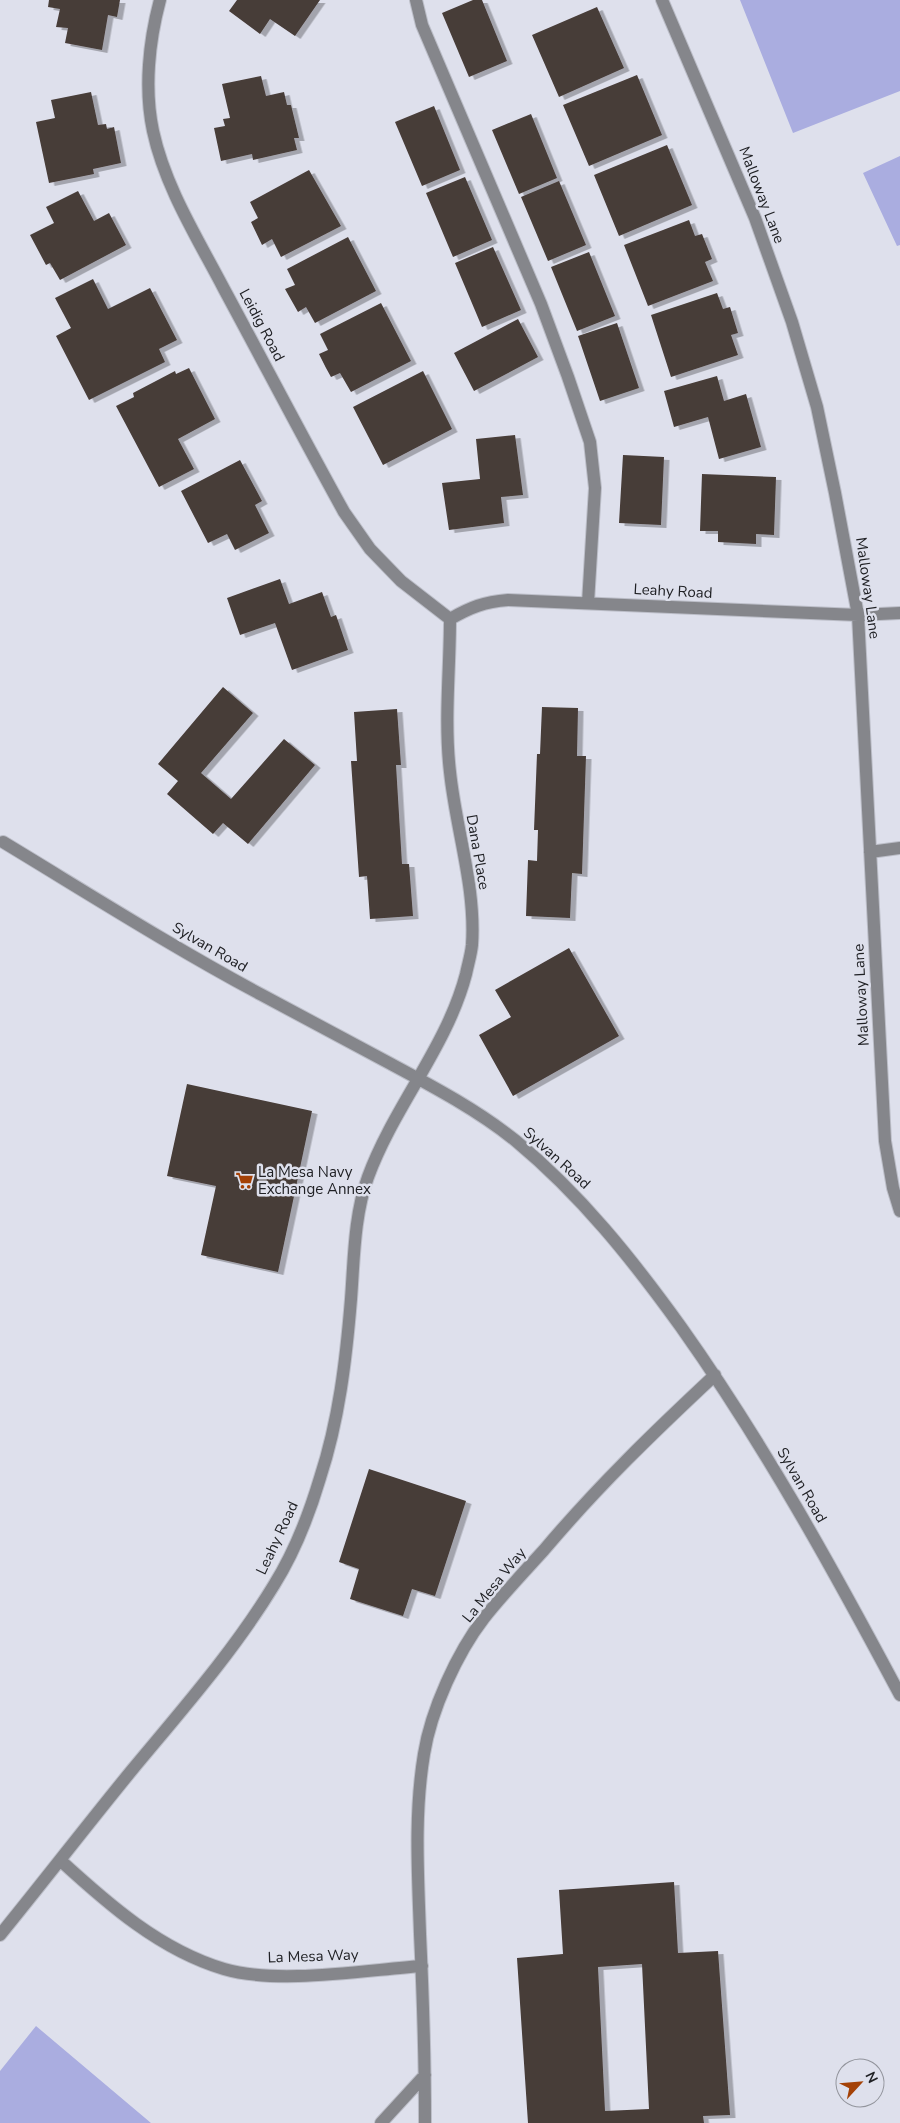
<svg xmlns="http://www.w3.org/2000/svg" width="900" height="2123" font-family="'Nunito Sans',sans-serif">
<defs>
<filter id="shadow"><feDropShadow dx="5.5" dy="3" stdDeviation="0" flood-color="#0004"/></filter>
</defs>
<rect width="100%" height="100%" fill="#dee0ec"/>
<path fill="#aaade0" d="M740,0H900V91L793,133Z
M900,156V245L897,246L863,173Z
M36,2026L151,2123H0V2071Z"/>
<path fill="#473c38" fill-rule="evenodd" filter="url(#shadow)" d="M49,0H120L117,17L108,15L102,50L65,43L68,28L56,27L60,9L48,7Z
M237,0H320L295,36L270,19L260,34L229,11Z
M473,0H482L507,61L469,77L442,13Z
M597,7L624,68L559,97L532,35Z
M637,75L662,135L589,166L563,105Z
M261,76L266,96L284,92L287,105H291L299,138H294L297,150L253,160L252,154L221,161L214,128L225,126L223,119L230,118L222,84Z
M91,92L98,125L106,124L107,129L114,127L121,163L93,169L94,174L49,183L36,122L55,118L51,100Z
M434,106L460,170L422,186L395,122Z
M531,114L557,178L519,194L492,130Z
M667,145L692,205L619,236L594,175Z
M309,170L341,226L281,257L272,239L262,245L251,222L258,218L250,202Z
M465,177L492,240L453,257L426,193Z
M559,181L586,245L548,261L521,197Z
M78,191L94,221L109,213L126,245L60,280L50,263L46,265L30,235L54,223L46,207Z
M689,220L695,236L702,234L712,259L705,262L713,281L648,306L624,245Z
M348,237L376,291L315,323L306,307L298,312L285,289L295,285L287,269Z
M493,247L521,310L482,327L455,263Z
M589,252L615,316L577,331L551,267Z
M93,279L108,309L150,288L177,340L159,349L165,362L89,400L56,336L71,328L55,298Z
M717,293L723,309L730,307L738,333L731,335L738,355L671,377L651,315Z
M381,303L411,361L351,392L340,373L331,377L326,368L319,354L328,350L320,334Z
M518,319L538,357L474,391L454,353Z
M617,323L639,388L600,401L578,336Z
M189,368L215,419L178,439L194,469L159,487L116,406L134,397L133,393L175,371L176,374Z
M423,371L452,429L383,465L353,407Z
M717,376L724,401L746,394L761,447L719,459L708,417L674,427L664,391Z
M515,435L523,495L501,497L504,523L449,530L442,483L480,479L476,439Z
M623,455L664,457L661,525L619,523Z
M240,460L262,501L255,505L269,533L235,550L227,534L208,543L181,491Z
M702,474L776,477L774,535L756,534V544L718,542V531H700Z
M280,579L289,604L322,592L331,617L336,615L348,650L292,670L275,623L240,635L227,598Z
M223,687L253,713L201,773L231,799L284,739L315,765L248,844L223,823L213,834L167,794L178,781L158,764Z
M542,707L578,708L577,756H586L582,874L572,873L570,918L526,916L528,860L537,861L538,830H534L537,754H540Z
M397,709L401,765H396L402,864H409L413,916L370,919L367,876L359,877L351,761H357L354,712Z
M569,948L619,1036L513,1096L479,1035L511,1017L495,990Z
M187,1084L312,1111L278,1272L201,1255L216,1186L167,1176Z
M369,1469L466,1501L435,1596L412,1589L403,1616L350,1599L359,1569L339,1562Z
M674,1882L678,1953L718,1951L730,2115L703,2116L704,2123H528L517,1958L563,1954L559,1890ZM642,1964L649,2109L605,2111L598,1967Z"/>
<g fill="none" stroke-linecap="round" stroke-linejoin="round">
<defs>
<path id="minor" d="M160,0C149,41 144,89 153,131C165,187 198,239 224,289C264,363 303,438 344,512L370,549L401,581L450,619
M416,0L422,25L541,304L568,377L590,442L595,488L588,603
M662,0L755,218L792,322L817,407L835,493L858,615L885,1141L893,1188L900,1211
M450,619C471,607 484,602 508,600L858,615L900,613
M3,842C89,894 174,948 262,995C305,1018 348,1041 391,1064C434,1087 479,1111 516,1141C581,1195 632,1259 681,1327C764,1444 833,1569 900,1695
M870,852L900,848
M60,1860C108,1904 160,1950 224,1969C278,1985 365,1970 422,1966
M0,1935C44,1881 87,1825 132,1770C181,1711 234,1651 274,1585C294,1553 309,1515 320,1478C339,1420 346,1360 351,1299C354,1260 354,1215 368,1177C394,1106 447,1047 466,974C468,964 471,955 472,945C476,887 456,830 450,772C444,721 450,670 450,619
M381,2123L425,2075
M425,2123C425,2060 423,1997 420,1934C418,1874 414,1814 424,1754C431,1710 457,1653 484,1618C503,1594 524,1572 544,1550C598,1486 654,1432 715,1375"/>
</defs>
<use href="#minor" stroke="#bcbec8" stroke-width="14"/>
<use href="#minor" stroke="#85868b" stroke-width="12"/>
</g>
<defs>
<symbol id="supermarket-bare" viewBox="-9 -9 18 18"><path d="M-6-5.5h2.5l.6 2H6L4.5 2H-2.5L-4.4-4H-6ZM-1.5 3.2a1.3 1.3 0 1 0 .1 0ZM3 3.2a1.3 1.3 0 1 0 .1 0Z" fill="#a44106" stroke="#dee0ec" stroke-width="2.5" paint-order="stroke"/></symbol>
</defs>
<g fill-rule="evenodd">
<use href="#supermarket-bare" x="232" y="1168" width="25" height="25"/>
</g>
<g text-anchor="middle" stroke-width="5" stroke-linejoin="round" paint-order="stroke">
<g font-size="15" fill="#202125" stroke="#dee0ec">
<text transform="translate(762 195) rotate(69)" y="5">Malloway Lane</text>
<text transform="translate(262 325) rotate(62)" y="5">Leidig Road</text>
<text transform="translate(868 588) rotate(82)" y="5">Malloway Lane</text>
<text transform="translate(673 591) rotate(3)" y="5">Leahy Road</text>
<text transform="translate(478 852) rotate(80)" y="5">Dana Place</text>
<text transform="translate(210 947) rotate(30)" y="5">Sylvan Road</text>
<text transform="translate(861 995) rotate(-93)" y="5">Malloway Lane</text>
<text transform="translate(557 1158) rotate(42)" y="5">Sylvan Road</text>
<text transform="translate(802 1485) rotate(60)" y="5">Sylvan Road</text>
<text transform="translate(277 1538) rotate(-65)" y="5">Leahy Road</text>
<text transform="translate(494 1585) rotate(-51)" y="5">La Mesa Way</text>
<text transform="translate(313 1956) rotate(-2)" y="5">La Mesa Way</text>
</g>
<g font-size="15" fill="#202125" stroke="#dee0ec" text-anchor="start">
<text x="258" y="1177">La Mesa Navy<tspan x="258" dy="17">Exchange Annex</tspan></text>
</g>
</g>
<g transform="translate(860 2083) rotate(64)"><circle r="24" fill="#dee0ec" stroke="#92949c"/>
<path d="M0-4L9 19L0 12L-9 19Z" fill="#a44106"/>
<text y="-8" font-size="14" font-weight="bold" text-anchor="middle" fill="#202125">N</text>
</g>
</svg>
